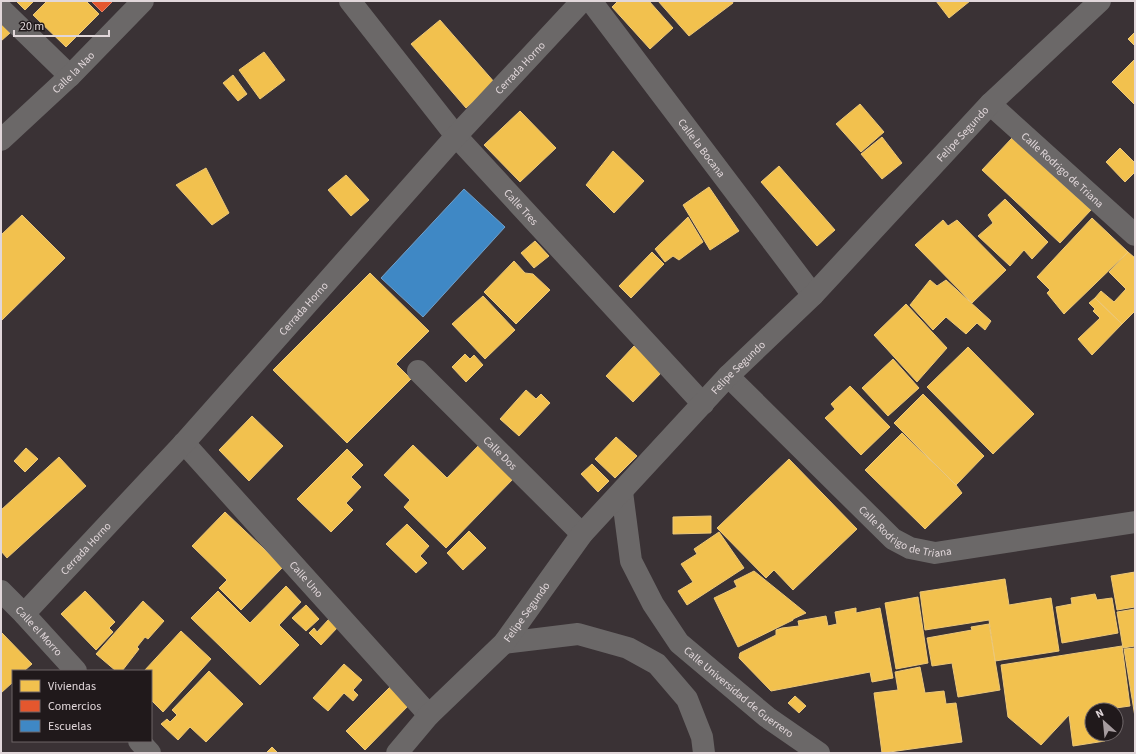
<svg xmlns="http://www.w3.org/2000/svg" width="1136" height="754" font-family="'Source Sans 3',sans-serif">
<rect width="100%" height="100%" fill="#3a3235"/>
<path fill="#f2c14e" stroke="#edc878" d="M16,1H34L25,10Z
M47,1H86L99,14L66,47L33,15Z
M618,1H649L673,28L650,49L612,7Z
M658,1H732L733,3L689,36Z
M936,1H970L949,18Z
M440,20L495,83L466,108L411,44Z
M1,23L10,33L1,41Z
M1135,32V46L1128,39Z
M264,52L285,80L260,99L239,70Z
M1135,59V105L1112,82Z
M233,75L247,94L238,101L223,83Z
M860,104L884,132L861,152L836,124Z
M520,111L556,148L520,182L484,145Z
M882,137L902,163L882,179L861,154Z
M1012,138L1091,210L1060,243L982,170Z
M1120,148L1135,163V172L1125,182L1106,162Z
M613,151L644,181L614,213L586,185Z
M779,166L835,230L817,246L761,182Z
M206,168L229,213L212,225L176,185Z
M346,175L369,200L351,216L328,190Z
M709,187L739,231L710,250L683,205Z
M1005,199L1048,242L1032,259L1024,250L1010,266L978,236L993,223L988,215Z
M22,215L65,258L1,321V235Z
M688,217L703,242L679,260L673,256L665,262L655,249Z
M1092,218L1128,252L1064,314L1047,293L1050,290L1037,277Z
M943,220L948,226L957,220L1006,270L972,303L915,245Z
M535,241L549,256L534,268L521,253Z
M652,252L664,264L631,298L619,286Z
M1128,252L1135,258V311L1122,324L1095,298L1101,291L1114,302L1126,289L1109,272Z
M514,261L525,273L533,274L550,290L516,324L484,292Z
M370,273L429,331L396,364L411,379L347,443L273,370Z
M930,280L937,286L946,280L991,321L985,330L977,323L966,334L946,317L933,330L910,305Z
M483,296L515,330L485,359L452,324Z
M1095,298L1122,324L1092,355L1078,339L1100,318L1093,311L1095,309L1089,303Z
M906,304L947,348L917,382L874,335Z
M634,346L662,372L633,402L606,376Z
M968,347L1034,414L993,454L927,387Z
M465,354L470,359L474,355L483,365L466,382L452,367Z
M893,359L919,388L888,416L862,388Z
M850,386L890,427L861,455L825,418L835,409L831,404Z
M526,390L536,399L541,394L550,403L519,436L500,419Z
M923,394L984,456L956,485L894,423Z
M252,416L283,446L249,481L219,450Z
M902,433L956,485L962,493L925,529L865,470Z
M616,437L637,456L615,478L595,459Z
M480,444L514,478L446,548L404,507L410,500L384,475L413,445L447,478Z
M26,448L38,459L25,472L14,461Z
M347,449L363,465L351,477L361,487L346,503L353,510L331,532L297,499Z
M59,457L86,486L7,558L1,551V510Z
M789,459L857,529L793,590L774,570L766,578L717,528Z
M592,464L609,481L598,492L581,474Z
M225,512L283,567L241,610L219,588L227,580L192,546Z
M711,516V533L673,534V517Z
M407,524L429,546L420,556L427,563L416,573L386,544Z
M469,531L486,548L463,570L447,553Z
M719,532L744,568L687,605L678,591L693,582L681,564L697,554L694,549Z
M754,571L806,613L793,619V620L738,647L714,598L737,587L734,581Z
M1135,572V607L1117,610L1111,576Z
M1005,579L1009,605L1051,598L1059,651L995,661L989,620L925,630L920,592Z
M286,586L301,602L279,625L299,645L260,685L191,618L218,591L250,623Z
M85,591L115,622L109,628L113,632L96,650L61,614Z
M1095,594L1097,600L1112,598L1118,633L1062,643L1056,607L1072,604L1071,598Z
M918,597L928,663L896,669L885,603Z
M143,601L164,621L148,639L145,637L137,647L139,649L122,671H116L96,654Z
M306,605L319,619L306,631L292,618Z
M856,608V613L880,608L893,678L872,682L870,672L771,691L739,658L740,653L776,635V630L782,628L799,626L798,621L826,616L828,626L837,624L835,612Z
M1135,609V646L1123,648L1117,612Z
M329,619L338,627L321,645L309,633L314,628L317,632Z
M989,624L1000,690L958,697L952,663L932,666L927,638L972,630L971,627Z
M181,631L211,659L163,712L151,700V671H144Z
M1,632L32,664L24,671H13V682L1,693Z
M1122,646L1130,706L1101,710H1092V734H1104L1105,741L1073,746L1069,715L1041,745L1008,717L1001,665Z
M1135,648V717L1124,649Z
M344,664L362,680L353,690L358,695L353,701L344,693L328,711L313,698Z
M920,667L925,693L944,691L946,704L956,703L962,742L882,753L874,693L898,690L895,672Z
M209,671L243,704L206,742L190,727L178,740L161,724L167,719L170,722L177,715L172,710Z
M391,686L410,704L365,750L346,731Z
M795,696L806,706L799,713L788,703Z
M272,747L278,753H266Z"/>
<path fill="#e4572e" stroke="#e37d62" d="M91,1H113L102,12Z"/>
<path fill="#3f88c5" stroke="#70a0cb" d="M464,189L505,227L423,317L381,278Z"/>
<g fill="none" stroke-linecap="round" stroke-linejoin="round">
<g stroke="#6b6868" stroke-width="22">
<path id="s1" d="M350,1L456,136L703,404"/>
<path id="s2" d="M591,1L813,295"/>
<path d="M1,9L70,76"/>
<path id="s3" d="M990,104L1135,235"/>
<path id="s4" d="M1,140L70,76L143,1"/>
<path id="s5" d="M418,371L582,534"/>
<path id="s6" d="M728,376L893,539L910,548L935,553L1135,522"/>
<path id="s7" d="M184,443L429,715"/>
<path id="s8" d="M622,492L631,561L653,604L679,643L767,717L819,753"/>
<path id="s9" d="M1,591L24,614L76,671"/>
<path id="s10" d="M24,614L184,443L456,136L582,1"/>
<path d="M504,643L578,634L628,648L657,664L687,699L702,737L704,753"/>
<path d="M139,741L150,753"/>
<path id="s11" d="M397,753L429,715L504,643L582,534L728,376L813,295L990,104L1100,1"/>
</g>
</g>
<g text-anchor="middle" stroke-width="4" stroke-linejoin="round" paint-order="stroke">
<g font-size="11" fill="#e1d7da" stroke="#20191b">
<text dy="4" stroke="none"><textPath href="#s10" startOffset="738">Cerrada Horno</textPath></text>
<text dy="4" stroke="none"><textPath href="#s4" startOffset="99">Calle la Nao</textPath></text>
<text dy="4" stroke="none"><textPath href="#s11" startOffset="840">Felipe Segundo</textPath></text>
<text dy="4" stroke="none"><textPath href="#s2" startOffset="184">Calle la Bocana</textPath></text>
<text dy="4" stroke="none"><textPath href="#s3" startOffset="98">Calle Rodrigo de Triana</textPath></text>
<text dy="4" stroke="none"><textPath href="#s1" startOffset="268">Calle Tres</textPath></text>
<text dy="4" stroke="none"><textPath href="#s10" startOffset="414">Cerrada Horno</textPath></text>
<text dy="4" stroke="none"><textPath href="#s11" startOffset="516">Felipe Segundo</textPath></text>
<text dy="4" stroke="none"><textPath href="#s5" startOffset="116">Calle Dos</textPath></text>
<text dy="4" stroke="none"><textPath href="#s6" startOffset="240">Calle Rodrigo de Triana</textPath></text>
<text dy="4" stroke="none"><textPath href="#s10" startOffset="90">Cerrada Horno</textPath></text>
<text dy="4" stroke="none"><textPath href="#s7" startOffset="183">Calle Uno</textPath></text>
<text dy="4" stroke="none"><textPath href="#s11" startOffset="192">Felipe Segundo</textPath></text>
<text dy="4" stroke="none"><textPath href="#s9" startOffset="55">Calle el Morro</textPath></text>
<text dy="4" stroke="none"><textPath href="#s8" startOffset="242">Calle Universidad de Guerrero</textPath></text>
</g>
</g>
<rect width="1136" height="754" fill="none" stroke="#e1d7da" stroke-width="4"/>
<rect x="12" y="670" width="140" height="72" fill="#20191b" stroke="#6d6567"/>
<rect x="20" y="680" width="20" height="12" fill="#f2c14e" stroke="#6d6567"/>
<text x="48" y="690" font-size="12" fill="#e1d7da">Viviendas</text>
<rect x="20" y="700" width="20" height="12" fill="#e4572e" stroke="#6d6567"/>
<text x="48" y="710" font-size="12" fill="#e1d7da">Comercios</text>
<rect x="20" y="720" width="20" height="12" fill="#3f88c5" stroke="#6d6567"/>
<text x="48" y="730" font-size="12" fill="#e1d7da">Escuelas</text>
<g transform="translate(1104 722) rotate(333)"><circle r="19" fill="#20191b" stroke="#6d6567"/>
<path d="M0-3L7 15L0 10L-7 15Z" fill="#a79da0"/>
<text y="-6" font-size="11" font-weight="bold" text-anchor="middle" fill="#e1d7da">N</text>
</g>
<path d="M14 30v6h95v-6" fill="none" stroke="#e1d7da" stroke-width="2"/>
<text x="20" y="30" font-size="12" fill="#e1d7da" stroke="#20191b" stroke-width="3" paint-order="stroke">20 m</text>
</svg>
